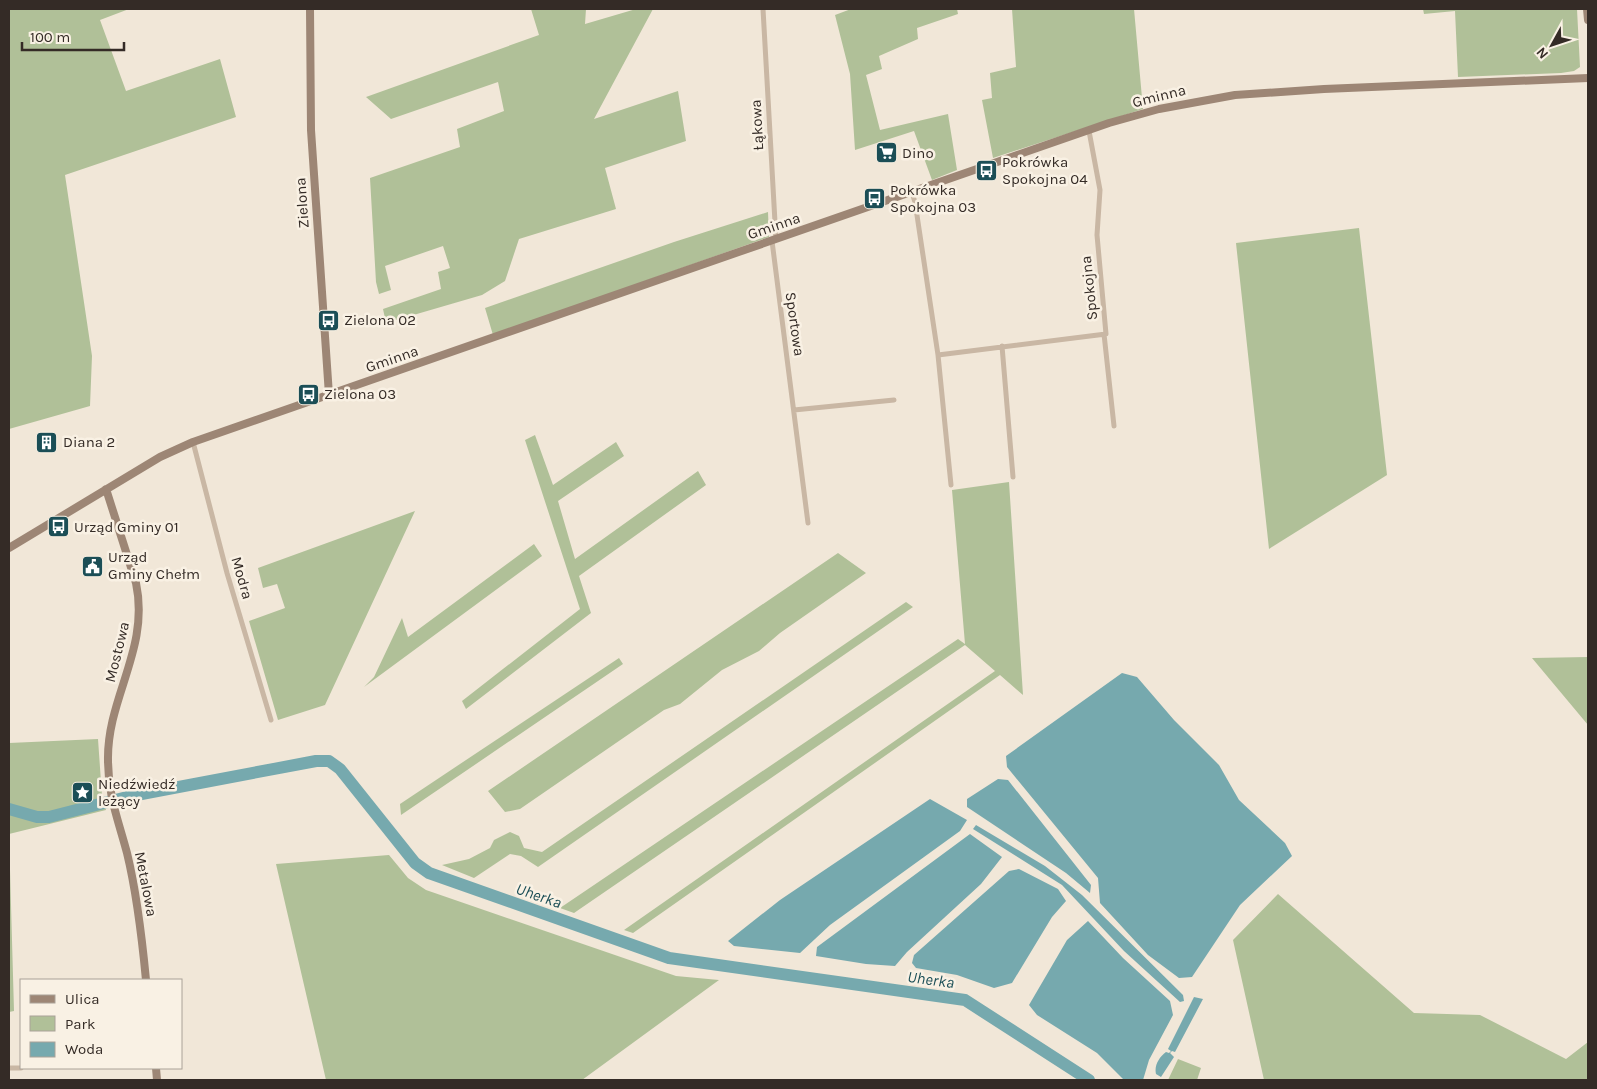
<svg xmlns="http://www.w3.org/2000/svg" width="1597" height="1089" font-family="Karla,sans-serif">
<rect width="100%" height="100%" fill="#f1e7d8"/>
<path fill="#b0c098" d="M9,9H129L100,20L126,91L220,59L236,117L65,175L92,356L90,406L9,429Z
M531,9H586L585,24L636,9H653L594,119L678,91L686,141L605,168L616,209L519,239L505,281L482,295L386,323L383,309L441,289L438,272L450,268L443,246L385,266L391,290L379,294L376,282L370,178L460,147L457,129L504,111L498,82L391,119L366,97L539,35Z
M851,9H957L958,14L917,28L918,39L879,56L882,69L866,75L880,130L948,114L957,170L932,180L914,131L855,150L850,74L835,15Z
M1012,9H1134L1143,109L993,158L982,100L992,98L990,73L1016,67Z
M1423,9H1577L1580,67L1574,71L1561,73L1458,77L1455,11L1424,14Z
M768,212L769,237L493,335L485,308L674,242Z
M1359,228L1387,475L1269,549L1236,243Z
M535,435L553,485L616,442L624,456L558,501L575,559L698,471L706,485L579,576L591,613L466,709L462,701L580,609L525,440Z
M1009,482L1023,695L1000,675L633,933L624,930L995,671L965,645L574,913L560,908L958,639L965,644L952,490Z
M415,511L325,705L278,720L249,621L285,608L277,584L263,588L258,568Z
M534,544L542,556L364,687L374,677L402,618L408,637Z
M838,553L866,573L780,633L759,651L722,670L680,704L664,710L520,809L505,812L488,791Z
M906,602L913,607L538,867L521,856L510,854L474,878L442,865L469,859L490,848L494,840L510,832L519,836L524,848L542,852Z
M1588,657V725L1532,658Z
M619,658L623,664L401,815L400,804Z
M98,739L102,796L106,810L9,834L14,1011L9,1012V743Z
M389,855L408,878L426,890L676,976L719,980L582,1080H326L276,864Z
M1278,894L1414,1013L1480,1015L1566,1059L1588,1042V1080H1264L1233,940Z
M1178,1059L1201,1068L1197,1080H1168Z"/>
<path fill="#76a9ae" d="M1122,673L1137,677L1174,720L1219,765L1239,800L1285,843L1292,856L1240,905L1192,977L1179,978L1148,955L1100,903L1098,878L1007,767L1006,756Z
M998,779L1008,780L1091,885L1090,893L1066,873L967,807V799Z
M930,799L967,820L960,831L830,925L800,953L734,946L728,941L780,900Z
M976,825L1045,866L1082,895L1183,995L1184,1001L1180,1002L1124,951L1062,885L973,829Z
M970,834L1002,857L981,884L907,952L895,966L866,964L816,956L817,947Z
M1019,869L1058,889L1066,901L1052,917L1012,983L994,988L957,975L916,968L912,963L914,955L1009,871Z
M1088,921L1123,958L1170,1001L1173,1015L1149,1060L1143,1080H1124L1097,1053L1037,1015L1029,1005L1067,940Z
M1194,997L1203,999L1175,1052L1172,1051L1170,1053L1174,1057L1161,1077L1156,1074C1154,1066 1159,1057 1166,1052L1169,1053L1171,1051L1168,1049Z"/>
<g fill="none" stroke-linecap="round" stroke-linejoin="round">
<path stroke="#76a9ae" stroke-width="12" d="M9,809L37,817H49L131,796L316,761H329L340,769L415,863L429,873L669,958L965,1000L1089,1080"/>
<path stroke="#c9b7a4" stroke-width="5" d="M763,9L776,240
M912,193L915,202L938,355L951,485
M772,241L808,523
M1104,334L1114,426
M1002,346L1013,477
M938,355L1106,334L1097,235L1100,190L1089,131
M794,410L894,400
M193,442L227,573L271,720
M9,1068H21"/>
<path stroke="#9d8675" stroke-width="8" d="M310,9L311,130L329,395
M1587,9L1588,20
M106,489L136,583C150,649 107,697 108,760C108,796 118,819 127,853C137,894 142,938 146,980
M9,548L160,457L193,442L1109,123L1159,109L1235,95L1324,89L1588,78
M156,1068L157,1080"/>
</g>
<defs>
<symbol id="supermarket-square" viewBox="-11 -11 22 22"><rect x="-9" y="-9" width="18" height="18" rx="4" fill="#1b4e56" stroke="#f9f1e4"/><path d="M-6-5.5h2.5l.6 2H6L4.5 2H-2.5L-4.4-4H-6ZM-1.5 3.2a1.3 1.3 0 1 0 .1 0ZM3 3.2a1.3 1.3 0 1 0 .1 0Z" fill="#fff"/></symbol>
<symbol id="bus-square" viewBox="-11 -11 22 22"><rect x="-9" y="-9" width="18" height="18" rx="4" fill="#1b4e56" stroke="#f9f1e4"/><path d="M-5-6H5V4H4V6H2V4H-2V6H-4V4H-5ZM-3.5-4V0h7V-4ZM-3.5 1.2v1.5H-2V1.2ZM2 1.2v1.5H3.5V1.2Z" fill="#fff"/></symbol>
<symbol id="building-square" viewBox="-11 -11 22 22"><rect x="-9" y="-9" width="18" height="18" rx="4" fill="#1b4e56" stroke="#f9f1e4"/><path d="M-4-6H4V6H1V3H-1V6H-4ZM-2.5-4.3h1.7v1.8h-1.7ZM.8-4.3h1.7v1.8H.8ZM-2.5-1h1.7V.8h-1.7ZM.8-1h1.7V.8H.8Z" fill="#fff"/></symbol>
<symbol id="civic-square" viewBox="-11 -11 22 22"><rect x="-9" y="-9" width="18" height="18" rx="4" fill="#1b4e56" stroke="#f9f1e4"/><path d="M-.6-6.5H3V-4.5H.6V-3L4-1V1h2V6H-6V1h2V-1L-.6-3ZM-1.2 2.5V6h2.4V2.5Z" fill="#fff"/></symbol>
<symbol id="sight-square" viewBox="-11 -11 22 22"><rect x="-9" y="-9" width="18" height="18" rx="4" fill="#1b4e56" stroke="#f9f1e4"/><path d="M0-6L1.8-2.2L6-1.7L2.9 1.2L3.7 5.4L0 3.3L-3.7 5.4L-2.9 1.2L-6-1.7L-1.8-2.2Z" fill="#fff"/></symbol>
</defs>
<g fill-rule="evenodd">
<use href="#supermarket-square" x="874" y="140" width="25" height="25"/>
<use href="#bus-square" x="974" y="158" width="25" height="25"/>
<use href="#bus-square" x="862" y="186" width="25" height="25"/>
<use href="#bus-square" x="316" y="308" width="25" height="25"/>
<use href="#bus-square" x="296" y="382" width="25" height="25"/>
<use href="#building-square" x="34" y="430" width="25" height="25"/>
<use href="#bus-square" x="46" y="514" width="25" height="25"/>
<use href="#civic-square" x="80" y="554" width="25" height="25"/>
<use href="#sight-square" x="70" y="780" width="25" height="25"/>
</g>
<g text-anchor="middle" stroke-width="5" stroke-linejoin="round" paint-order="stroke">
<g font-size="15" fill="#342b26" stroke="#f9f1e4">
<text transform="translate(1159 96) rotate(-14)" y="5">Gminna</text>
<text transform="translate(757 125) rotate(-93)" y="5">Łąkowa</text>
<text transform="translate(302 203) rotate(-94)" y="5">Zielona</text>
<text transform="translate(774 226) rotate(-19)" y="5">Gminna</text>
<text transform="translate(1089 288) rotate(-96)" y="5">Spokojna</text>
<text transform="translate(795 324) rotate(82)" y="5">Sportowa</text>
<text transform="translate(392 359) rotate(-19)" y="5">Gminna</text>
<text transform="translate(242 578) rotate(74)" y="5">Modra</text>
<text transform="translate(117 652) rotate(-76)" y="5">Mostowa</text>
<text transform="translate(146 884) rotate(79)" y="5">Metalowa</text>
</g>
<g font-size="15" fill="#342b26" stroke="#f9f1e4" text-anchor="start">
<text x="902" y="158">Dino</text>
<text x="1002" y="167">Pokrówka<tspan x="1002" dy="17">Spokojna 04</tspan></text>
<text x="890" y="195">Pokrówka<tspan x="890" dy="17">Spokojna 03</tspan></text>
<text x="344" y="325">Zielona 02</text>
<text x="324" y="399">Zielona 03</text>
<text x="63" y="447">Diana 2</text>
<text x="74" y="532">Urząd Gminy 01</text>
<text x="108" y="562">Urząd<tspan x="108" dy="17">Gminy Chełm</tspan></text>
<text x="98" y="789">Niedźwiedź<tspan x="98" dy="17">leżący</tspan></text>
</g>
<g font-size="16" font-style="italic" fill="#1b4e56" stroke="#f9f1e4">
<text transform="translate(539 895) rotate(19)" y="6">Uherka</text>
<text transform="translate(931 979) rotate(8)" y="6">Uherka</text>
</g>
</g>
<rect width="1597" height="1089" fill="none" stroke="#342b26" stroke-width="20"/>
<rect x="20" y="979" width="162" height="90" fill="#f9f1e4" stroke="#aaa298"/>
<rect x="30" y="995" width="25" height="8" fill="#9d8675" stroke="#aaa298"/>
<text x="65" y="1004" font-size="15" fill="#342b26">Ulica</text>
<rect x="30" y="1016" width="25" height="15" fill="#b0c098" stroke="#aaa298"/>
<text x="65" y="1029" font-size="15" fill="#342b26">Park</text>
<rect x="30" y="1042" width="25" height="15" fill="#76a9ae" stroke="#aaa298"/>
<text x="65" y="1054" font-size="15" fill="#342b26">Woda</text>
<g transform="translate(1552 45) rotate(230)" stroke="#f9f1e4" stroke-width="4" paint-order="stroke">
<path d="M0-4L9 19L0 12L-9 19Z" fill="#342b26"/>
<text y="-8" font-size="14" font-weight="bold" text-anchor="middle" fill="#342b26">N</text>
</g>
<path d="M22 42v8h102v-8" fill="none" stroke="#342b26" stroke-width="2.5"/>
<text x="30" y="42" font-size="15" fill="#342b26" stroke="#f9f1e4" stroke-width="4" paint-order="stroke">100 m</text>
</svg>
